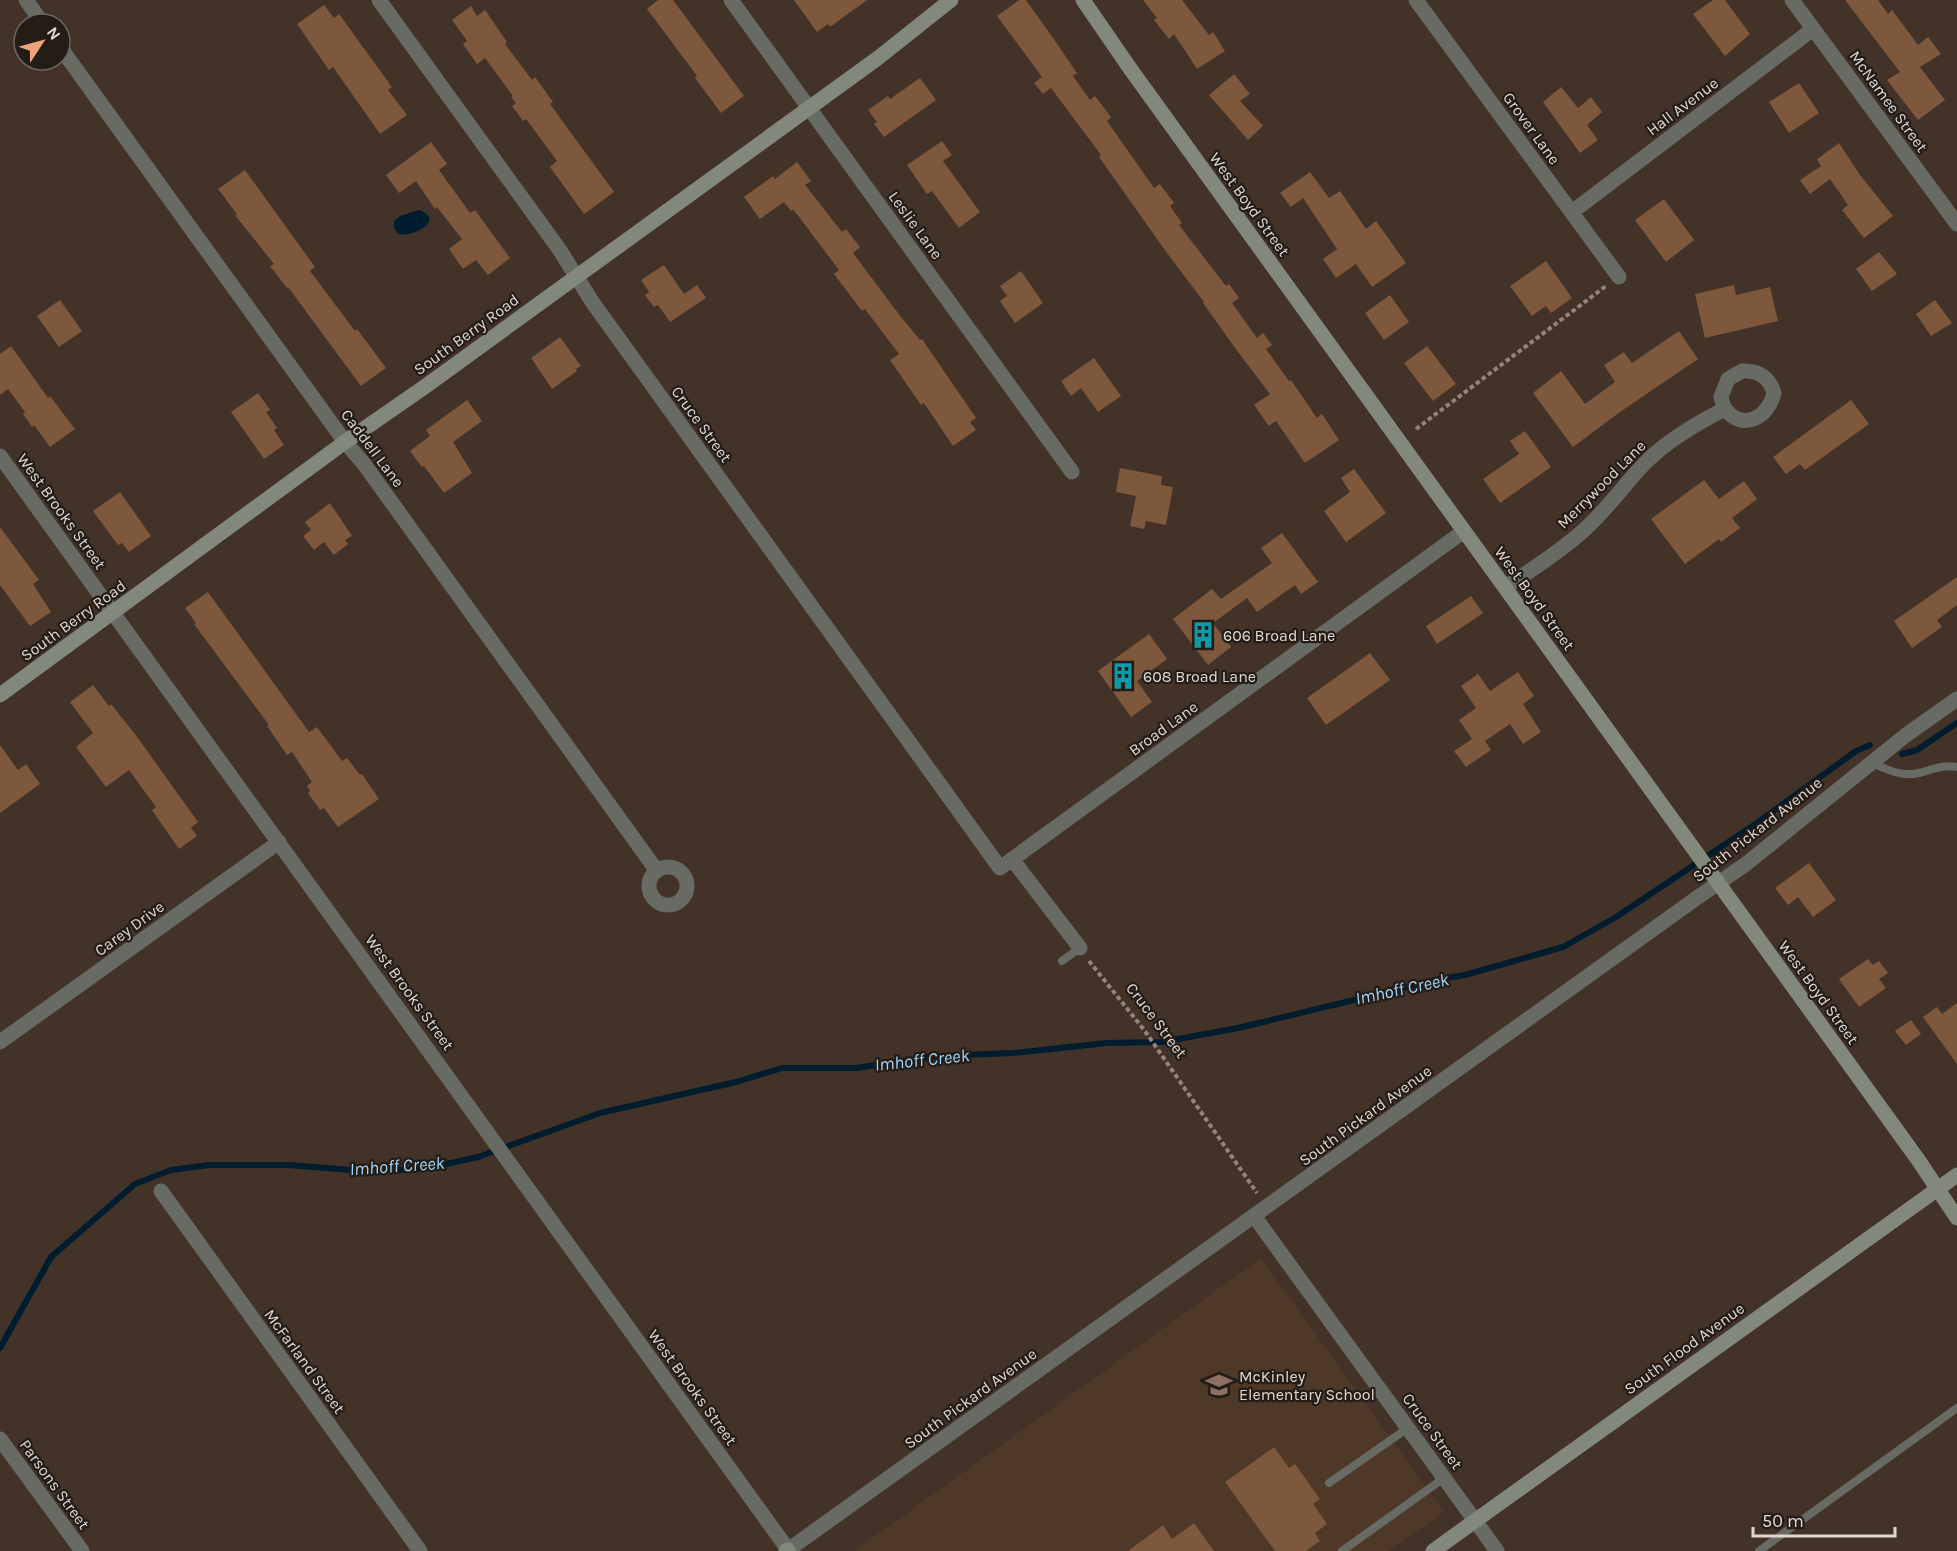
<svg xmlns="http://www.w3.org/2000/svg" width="1957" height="1551" font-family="Karla,sans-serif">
<rect width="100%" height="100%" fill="#433227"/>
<path fill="#4e3828" d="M1261,1258L1444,1512L1389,1551H854Z"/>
<path fill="#001c2f" d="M419,210C446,219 414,238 398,234L394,228V221L400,216Z"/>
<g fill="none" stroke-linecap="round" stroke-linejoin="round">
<path stroke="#001c2f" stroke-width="6" d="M1902,754L1917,750L1957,723
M0,1348L51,1257L135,1184L171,1170L209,1165H288L351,1170H407L433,1167L478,1157L600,1113L736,1082L782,1068H856L937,1056L1013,1053L1107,1043L1162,1042L1238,1028L1441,979L1465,975L1563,947L1616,917L1754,825L1856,751L1870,745"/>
</g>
<path fill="#7e583d" d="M658,0H673L744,96L721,113L695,78L697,76L647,9Z
M794,0H867L830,27L828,24L817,32Z
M1019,0H1026L1051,35L1077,73L1073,76L1090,100L1095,96L1111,117L1107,121L1154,188L1160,184L1174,203L1170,206L1182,223L1179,225L1226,286L1229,284L1239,298L1232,303L1257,338L1263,333L1272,345L1266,349L1289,381L1291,380L1317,418L1322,414L1339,440L1305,463L1276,421L1269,426L1254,405L1270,394L1238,352L1203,303L1204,302L1167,253L1099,157L1101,155L1051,88L1043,94L1034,83L1042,77L997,16Z
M1143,0H1182L1209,35L1213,32L1225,51L1197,69L1174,34L1169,39L1154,20L1157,18Z
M1713,0H1725L1750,34L1725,56L1693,14Z
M1845,0H1878L1888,14L1892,10L1918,45L1928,37L1941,54L1920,67L1945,100L1918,120L1887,80L1900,72Z
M324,5L334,18L339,14L392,87L388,90L407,115L380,134L333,67L329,70L297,24Z
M471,6L477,16L485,10L507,42L505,44L532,80L535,77L553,102L550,104L614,192L584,214L550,167L557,161L526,119L523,121L512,106L516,103L511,97L513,96L485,58L477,64L463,44L467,41L452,20Z
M1234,74L1250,94L1240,101L1263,126L1248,140L1209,95Z
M920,78L936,100L884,137L874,124L877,122L868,110L888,96L890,99Z
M1799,83L1819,113L1789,133L1769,102Z
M1561,87L1578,108L1591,97L1602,112L1587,125L1598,140L1580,153L1543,102Z
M942,141L952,155L943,161L980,212L959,228L932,191L927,194L907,165Z
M431,142L447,164L439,170L470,213L475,210L510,258L488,275L476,260L463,269L449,249L462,239L437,207L435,209L416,181L399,193L386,175Z
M1839,143L1860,175L1893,216L1864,238L1842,210L1848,205L1830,179L1810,194L1800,180L1821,166L1817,159Z
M797,162L811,181L805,185L842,232L846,229L860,247L853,253L901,317L920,340L922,339L976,418L970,422L976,430L953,446L924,403L921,405L890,360L899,354L865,309L862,311L834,274L839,270L793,209L791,211L784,202L760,219L744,197L773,176L775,179Z
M245,170L315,267L310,271L355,331L357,329L386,368L361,386L288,287L287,288L270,266L274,264L235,215L237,214L218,189Z
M1310,172L1329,198L1340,191L1366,229L1376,221L1406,263L1372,287L1356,264L1336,278L1323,259L1337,249L1303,198L1291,207L1280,193Z
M1664,199L1694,240L1666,262L1635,220Z
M1879,252L1897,274L1872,291L1856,269Z
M1546,261L1572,298L1551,313L1546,306L1532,316L1510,286Z
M664,265L684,294L697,285L706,298L670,322L658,305L654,307L645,295L649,292L641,280Z
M1021,271L1043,303L1015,323L1000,301L1007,296L1000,286Z
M1734,285L1736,295L1770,287L1778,321L1705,338L1695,294Z
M1390,295L1409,322L1384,340L1365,313Z
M60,300L82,331L59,347L37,316Z
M1935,300L1952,323L1931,336L1916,314Z
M1679,331L1698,359L1620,412L1573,447L1533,393L1561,371L1585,404L1615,382L1604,365L1624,352L1632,363Z
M560,337L581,366L576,369L577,371L552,389L531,358Z
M11,346L48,398L50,396L75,429L50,447L34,425L32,427L23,414L25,412L8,389L0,395V354Z
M1427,346L1456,384L1433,401L1404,363Z
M1094,358L1121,396L1098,412L1081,388L1071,396L1061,381Z
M258,393L270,410L266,412L277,428L274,430L284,445L264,459L231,412Z
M467,400L482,421L453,442L472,473L444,493L424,466L422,467L410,451L430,436L426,430Z
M1851,400L1869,424L1805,470L1800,464L1786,474L1773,457Z
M1525,431L1551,467L1500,503L1483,479L1519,454L1510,441Z
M1120,468L1162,476L1161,485L1173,487L1166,525L1146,521L1144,529L1130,526L1136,496L1116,492Z
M1354,469L1386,513L1346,542L1324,511L1350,492L1341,478Z
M1704,480L1719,499L1744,481L1757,499L1732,518L1740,528L1721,542L1719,539L1685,564L1651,519Z
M120,492L151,536L129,552L122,543L118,545L93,511Z
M330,503L352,536L345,540L348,544L334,555L324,542L314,550L303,536L311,530L305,522Z
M0,527L39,580L33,584L51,612L30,626L0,585Z
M1282,533L1318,582L1301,594L1295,585L1257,612L1247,598L1213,623L1231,647L1208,665L1173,619L1212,589L1221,599L1272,563L1261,548Z
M1957,577V605L1937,620L1942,627L1912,648L1894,621Z
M208,592L309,732L317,727L342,761L347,758L360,775L362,774L379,799L338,827L324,808L320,810L308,793L310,791L307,786L312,782L292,752L287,755L267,726L269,725L194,624L196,623L185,608Z
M1471,596L1483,613L1437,644L1426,626Z
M1149,634L1167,659L1137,681L1152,702L1131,717L1098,671Z
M1370,653L1390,680L1326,725L1307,698Z
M1518,672L1534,696L1523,704L1541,732L1523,744L1510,724L1485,741L1491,750L1466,767L1454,751L1472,739L1459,720L1476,708L1461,686L1478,674L1490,691Z
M93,685L109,706L111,704L135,734L198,822L191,828L197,836L179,849L152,810L156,807L129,770L106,787L76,747L93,733L70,702Z
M0,745L18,770L26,764L40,784L0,813Z
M1809,863L1836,900L1813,917L1798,897L1788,905L1775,888Z
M1868,959L1873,965L1879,961L1888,973L1879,979L1886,988L1859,1007L1839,979Z
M1957,1003V1064L1923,1017L1937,1007L1942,1014Z
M1911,1020L1921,1034L1906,1045L1895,1031Z
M1274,1447L1289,1468L1295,1464L1320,1499L1313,1504L1327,1524L1315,1533L1320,1541L1306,1551H1275L1225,1482Z
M1194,1523L1214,1551H1128L1163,1525L1172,1539Z"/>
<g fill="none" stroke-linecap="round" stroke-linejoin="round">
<path stroke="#93857c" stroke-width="4" stroke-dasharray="4.5 3" stroke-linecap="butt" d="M1416,429L1606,286
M1089,961L1145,1031L1257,1193"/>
<path stroke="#676b63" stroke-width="8" d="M1872,763C1888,770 1902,777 1919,773C1932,770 1943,764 1957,767
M1062,961L1080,948
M1329,1483L1408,1428
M1342,1551L1444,1478
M1759,1551L1957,1408"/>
<path stroke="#676b63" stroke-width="15" d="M26,0L43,24
M379,0L559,249L593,303L1000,868L1464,531
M731,0L1072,472
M1416,0L1619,277
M1792,0L1957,224
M60,47L345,442L364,464L657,871
M1572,212L1813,29
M1742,371C1758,370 1770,378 1774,393C1769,416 1744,432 1726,410C1723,407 1722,401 1721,397L1728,379Z
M0,456L789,1551
M1505,587C1532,570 1559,552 1583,531C1607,510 1626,482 1648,460C1671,438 1697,423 1725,409
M1012,859L1080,948
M649 886a19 19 0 1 1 38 0a19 19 0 1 1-38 0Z
M0,1042L279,842
M161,1191L420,1551
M1254,1216L1497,1551
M0,1439L82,1551
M788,1550L1698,897L1746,864L1906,735L1957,699"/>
<path stroke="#82887b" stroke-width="15" d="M1083,0L1129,67L1919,1161L1957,1218
M0,695L345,442L423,388L878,58L951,0
M786,1551L788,1550
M1433,1551L1957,1175"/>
</g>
<defs>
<symbol id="building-bare" viewBox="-9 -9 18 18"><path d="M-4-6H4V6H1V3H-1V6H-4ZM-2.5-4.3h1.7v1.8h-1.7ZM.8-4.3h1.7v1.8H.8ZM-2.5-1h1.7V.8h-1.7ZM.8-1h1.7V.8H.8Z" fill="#0f9aa8" stroke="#231c17" stroke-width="2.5" paint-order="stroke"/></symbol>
<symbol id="school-bare" viewBox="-9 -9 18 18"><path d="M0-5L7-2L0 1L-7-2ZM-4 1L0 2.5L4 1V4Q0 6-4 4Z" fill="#8d6e63" stroke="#231c17" stroke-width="2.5" paint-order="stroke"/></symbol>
</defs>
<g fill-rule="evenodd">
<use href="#building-bare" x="1184" y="616" width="38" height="38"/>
<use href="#building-bare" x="1104" y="657" width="38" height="38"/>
<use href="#school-bare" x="1200" y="1366" width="38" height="38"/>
</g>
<g text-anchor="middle" stroke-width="4.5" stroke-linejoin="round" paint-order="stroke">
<g font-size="16" fill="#e1d7d0" stroke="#231c17">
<text transform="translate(1889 101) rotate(54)" y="6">McNamee Street</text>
<text transform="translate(1682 106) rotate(-37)" y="6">Hall Avenue</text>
<text transform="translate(1532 128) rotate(54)" y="6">Grover Lane</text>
<text transform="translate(1250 204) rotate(54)" y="6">West Boyd Street</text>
<text transform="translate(916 225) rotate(54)" y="6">Leslie Lane</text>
<text transform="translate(466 334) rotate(-36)" y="6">South Berry Road</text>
<text transform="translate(702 424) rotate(54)" y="6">Cruce Street</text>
<text transform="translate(373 448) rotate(53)" y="6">Caddell Lane</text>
<text transform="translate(1601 484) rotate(-45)" y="6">Merrywood Lane</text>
<text transform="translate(62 511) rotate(54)" y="6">West Brooks Street</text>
<text transform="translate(1535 598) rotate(54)" y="6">West Boyd Street</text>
<text transform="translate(73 620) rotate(-36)" y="6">South Berry Road</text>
<text transform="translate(1163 728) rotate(-36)" y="6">Broad Lane</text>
<text transform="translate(1757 829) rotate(-38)" y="6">South Pickard Avenue</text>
<text transform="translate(129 928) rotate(-36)" y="6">Carey Drive</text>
<text transform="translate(410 992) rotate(54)" y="6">West Brooks Street</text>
<text transform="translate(1819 992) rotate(54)" y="6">West Boyd Street</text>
<text transform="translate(1157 1020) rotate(53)" y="6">Cruce Street</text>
<text transform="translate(1365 1115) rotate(-36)" y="6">South Pickard Avenue</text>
<text transform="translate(1684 1348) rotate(-36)" y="6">South Flood Avenue</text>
<text transform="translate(305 1361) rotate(54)" y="6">McFarland Street</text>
<text transform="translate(693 1387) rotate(54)" y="6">West Brooks Street</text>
<text transform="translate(970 1398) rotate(-36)" y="6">South Pickard Avenue</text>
<text transform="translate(1433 1431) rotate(54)" y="6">Cruce Street</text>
<text transform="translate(55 1484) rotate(54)" y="6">Parsons Street</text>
</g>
<g font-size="16" fill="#e1d7d0" stroke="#231c17" text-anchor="start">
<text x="1223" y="641">606 Broad Lane</text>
<text x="1143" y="682">608 Broad Lane</text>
<text x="1239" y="1382">McKinley<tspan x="1239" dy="18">Elementary School</tspan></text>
</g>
<g font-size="18" font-style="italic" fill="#a1d6fb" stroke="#231c17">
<text transform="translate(1402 989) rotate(-12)" y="6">Imhoff Creek</text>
<text transform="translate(922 1060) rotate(-6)" y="6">Imhoff Creek</text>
<text transform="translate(397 1166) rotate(-4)" y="6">Imhoff Creek</text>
</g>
</g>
<g transform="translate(42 42) rotate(54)"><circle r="28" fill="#231c17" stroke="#6f6761" stroke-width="1.5"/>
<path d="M0-4.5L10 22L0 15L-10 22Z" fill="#f0a27a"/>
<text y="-9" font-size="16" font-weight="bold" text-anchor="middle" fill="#e1d7d0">N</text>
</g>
<path d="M1753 1527v9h142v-9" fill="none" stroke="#e1d7d0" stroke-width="3"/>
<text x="1762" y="1527" font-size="18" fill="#e1d7d0" stroke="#231c17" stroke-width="4.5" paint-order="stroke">50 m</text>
</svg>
